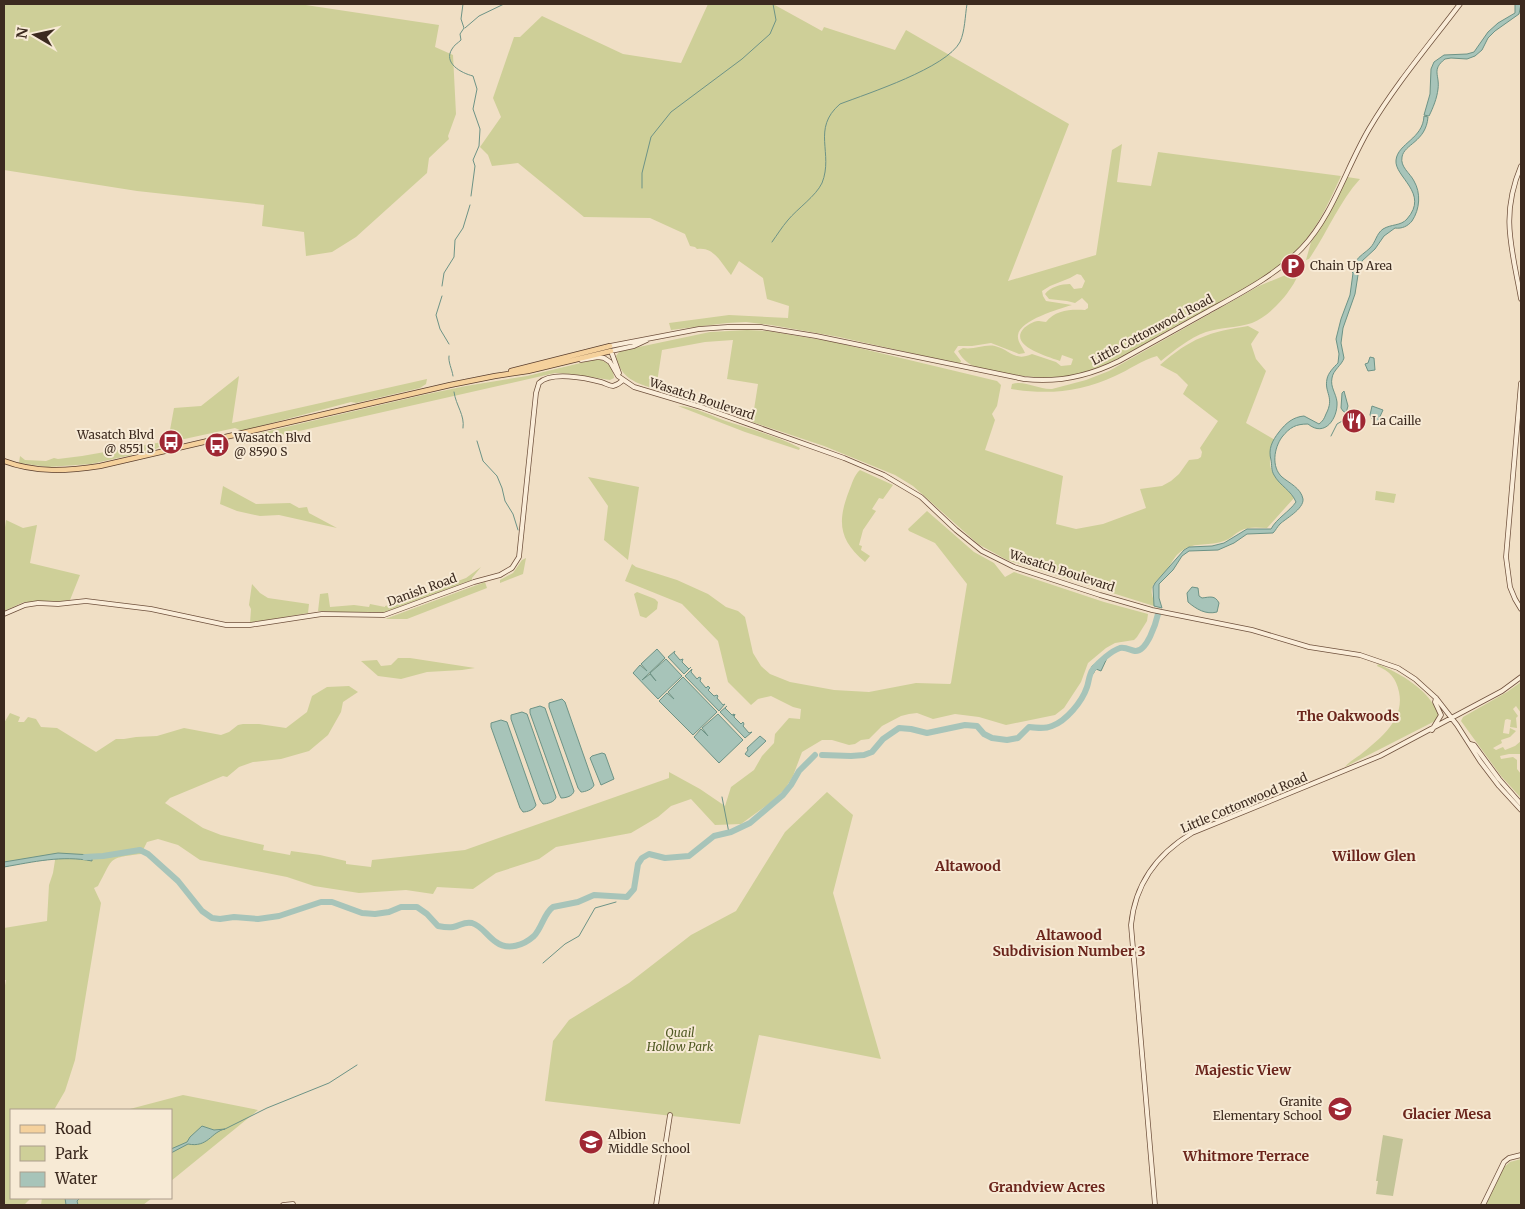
<svg xmlns="http://www.w3.org/2000/svg" width="1525" height="1209" font-family="Merriweather,serif">
<rect width="100%" height="100%" fill="#f0dfc5"/>
<path fill="#cecf98" d="M4,4H299L439,25L435,47L453,55L456,114L448,136L449,139L429,158L427,173L356,237L332,252L306,256L304,232L262,226L264,205L137,191L4,170Z
M708,4H773L822,31L824,27L895,50L906,30L1069,124L1008,281L1096,255L1112,150L1122,144L1117,182L1151,186L1158,152L1341,176C1328,204 1316,232 1294,253C1260,286 1215,305 1174,327C1145,343 1115,364 1082,373C1055,380 1027,378 1000,372C981,368 968,369 958,351L963,348C974,350 984,344 995,346C1011,350 1014,362 1032,354L1056,362L1061,366L1071,365L1073,359L1062,355L1060,361C1050,357 1007,346 1024,328C1026,326 1035,320 1039,321C1041,321 1043,322 1046,322C1055,310 1071,309 1085,310L1088,308V304L1082,298L1075,303L1067,301L1049,299L1045,294C1050,287 1061,284 1070,284L1074,289L1082,288L1085,281L1081,275L1077,274L1070,278L1050,286L1042,291L1043,296L1046,301L1072,305C1059,309 1020,320 1018,335C1017,342 1023,347 1025,353L1019,354L991,343L972,346H958L954,352L961,361L960,364L839,337L771,325L746,322L727,323L671,330L669,323L729,315L788,318L789,306L767,299L763,278L739,261L731,275C721,263 714,246 697,249L695,247L690,246L685,234L650,218L584,217L518,163L492,166L488,155L480,147L501,117L493,98L514,37H520L542,16L623,54L681,63Z
M1347,177L1360,179C1339,202 1327,233 1309,259L1306,260L1311,242L1329,214Z
M1302,261C1300,283 1273,315 1252,323C1238,328 1221,327 1206,332C1189,338 1175,350 1161,361L1157,356C1142,360 1129,370 1115,376C1082,392 1047,395 1011,389L1012,384C1025,380 1039,390 1052,389L1086,380L1109,371L1259,286L1288,274Z
M1248,326L1259,332L1251,344L1256,359L1266,371L1246,423L1275,440C1262,474 1276,474 1294,498L1267,528C1259,528 1249,526 1240,531C1234,534 1231,539 1224,541C1211,546 1194,542 1183,550C1176,554 1172,562 1168,568C1155,585 1145,584 1157,607L1007,560L978,544L913,486L895,475L824,446L752,422L758,384L727,379L733,340L705,342L662,350L656,389C637,384 620,378 616,356L620,351L710,332L747,330L768,331L834,342L997,381L1001,385L997,406L992,414L995,420L985,450L1063,476L1056,524L1076,529L1103,524L1146,508L1140,489L1162,486L1171,481L1179,474L1189,460L1198,459L1201,457L1202,452L1200,448L1218,421L1183,394L1188,385L1177,374L1160,365C1191,338 1209,332 1248,326Z
M597,359C607,360 614,369 614,378L610,380L572,374L555,373L242,444L240,441L243,437L423,395L466,386L527,376Z
M239,376L232,423L427,379L426,384L420,388L356,403L351,402L242,431L235,428L166,443L154,450L91,464L48,467L19,463L20,456L25,460L46,461L54,458L58,459L82,456L168,441L174,408L201,406Z
M678,406C694,406 711,416 726,421C750,429 777,436 800,448L799,450L745,432Z
M860,470L893,485L883,499L879,498L872,509L876,511L863,530L859,545L862,546L861,550L870,556L865,562C839,540 837,522 849,491C852,484 854,475 860,470Z
M588,477L639,487L628,560L604,540L608,506Z
M223,486L256,504L290,503L299,508L307,507L309,513L337,528L279,515L260,516L237,511L220,504Z
M1376,491L1396,494L1394,503L1375,500Z
M927,511L974,552L994,563L1005,577L1014,572L1104,602L1148,614L1147,621L1137,637L1134,640L1115,643L1106,648L1088,663L1081,682L1064,708L1055,715L1006,725L979,717L955,714L933,719L917,713L909,714L901,716L882,726L869,739L861,740L855,744L849,745L832,740H822L802,752L793,776L785,789L770,803L741,824L715,825L691,799L671,806L658,817L631,833L556,847L539,859L496,873L473,889L437,887L433,894L406,890L359,893L314,886L287,877L200,860L178,845L158,839L147,842L141,854C106,858 114,858 98,886L94,888L101,903L75,1060L65,1091L54,1110H11V1198H31L24,1205H4V991L6,980H4V928L47,921L49,885L53,873L56,854L4,862V723L10,713L20,717L18,722H24L28,717L36,719L41,727L57,728L96,752L116,739H124L136,737L157,736L184,728L221,735L229,732L238,725L243,724H259L286,728L307,712L312,696L327,687L349,686L358,692L343,702L341,712L328,735L309,751L281,759L253,762L239,767L227,777L223,776L170,798L165,803L203,828L221,835L264,845L263,850L290,855L291,851L320,855L346,861V864L371,867L372,860L465,850L669,778V772L700,789L725,806L731,787L754,770L762,756L774,743L775,734L789,718L800,719L801,709L793,707L771,696L758,699L751,705L728,682L718,641L682,604L625,581L632,564L636,567L677,580L708,594L726,607L738,611L745,617L753,653L761,666L770,674L790,682L834,690L869,692L916,683L950,684L951,683L967,584L935,543L909,531L908,529Z
M6,520L23,528L37,525L30,563L80,575L70,600L53,602H24L4,611V535Z
M526,558L523,574L500,583V580L513,573L522,560Z
M481,567L472,578V580L385,612L354,613L318,611L320,594L328,593L330,607L354,605L369,607L370,604L385,607V606L401,602L466,578Z
M485,582L487,588L407,619H385Z
M252,584L260,593L268,598L309,604L308,613L250,623L251,609L249,605Z
M637,592L655,599L658,602L657,609L646,618L640,616L634,594Z
M398,658H410L475,668L462,670L427,672L401,679L378,676L361,661L377,660L381,666L391,665Z
M1378,664C1403,675 1428,689 1439,715L1435,721L1345,767C1348,763 1355,758 1360,755C1380,739 1405,720 1399,692C1396,678 1390,671 1377,666Z
M1521,682V713L1516,706L1513,709L1518,716L1516,718L1517,728L1510,727L1511,720L1507,719L1505,720L1503,733L1509,734L1510,728L1516,731L1510,737L1501,740L1502,743L1493,748L1496,750L1503,747L1505,750L1515,746L1521,741V754H1509L1500,756L1501,759L1513,757L1517,760V769L1521,774V798L1501,776L1461,721L1463,717L1507,692Z
M827,792L853,815L833,893L881,1059L759,1035L740,1124L545,1101L553,1041L569,1020L629,983L691,935L736,911L785,832Z
M183,1095L258,1110L171,1181V1110H126Z
M1521,1159V1205H1486L1503,1168L1510,1162Z
M42,1198H152L143,1205H41Z"/>
<path fill="#c3c498" d="M1383,1135L1403,1139L1393,1196L1376,1194L1378,1181H1376Z"/>
<path fill="#a7c4b9" stroke="#6d9386" d="M1515,4H1521L1519,14L1495,31L1488,38L1482,50L1475,56L1467,59L1451,58L1445,59C1431,70 1440,75 1438,89C1437,98 1433,108 1429,116L1424,115L1430,94L1431,69L1434,62L1444,55L1467,54L1474,52L1488,32L1498,23L1515,13Z
M1424,116L1428,117C1426,142 1404,144 1402,157C1400,167 1410,173 1414,181C1421,193 1420,209 1412,221C1408,226 1402,229 1395,228L1384,236L1375,249L1362,261L1358,275L1355,294L1343,328L1341,343L1344,358C1342,365 1333,370 1332,378C1330,387 1336,393 1337,402C1338,418 1325,438 1308,424C1296,424 1290,427 1282,437C1274,448 1271,467 1282,477C1289,483 1301,488 1303,499C1304,509 1285,519 1280,524C1277,527 1276,530 1273,533L1247,534L1234,543L1218,550L1189,551L1182,556L1173,570L1159,584V598L1162,608L1154,606L1153,587L1155,583L1184,550L1189,547L1212,546L1224,543L1247,529H1271C1277,518 1289,512 1296,502C1291,490 1280,486 1274,475C1271,470 1272,465 1271,460C1268,449 1272,441 1279,432C1286,423 1293,417 1304,416L1319,424C1323,421 1324,419 1326,414C1335,397 1324,393 1327,379C1328,373 1334,367 1338,363L1339,354L1336,339L1341,319L1350,295L1353,273L1351,271L1354,268C1355,264 1354,264 1356,261C1359,256 1366,252 1370,248C1376,242 1376,234 1383,229C1391,224 1401,226 1407,219C1430,193 1394,177 1396,160C1398,143 1423,139 1424,116Z
M1370,357L1374,358L1375,370L1368,371L1365,364L1368,363Z
M1344,391L1348,406L1346,413L1343,411L1341,408L1342,393Z
M1372,406L1383,410L1377,423L1374,422L1370,415Z
M1192,587L1198,588L1199,596L1202,598C1210,597 1215,595 1219,603L1217,612C1206,615 1196,609 1188,602L1187,593Z
M657,649L665,658L642,680L650,674L656,681L650,673L666,659L682,676L658,699L633,673L640,665L647,671L641,664Z
M675,651L674,653L680,660L683,659L682,662L689,669L691,667L684,674L668,657Z
M1108,656L1101,671L1096,669L1093,674H1091L1092,666Z
M692,669L691,672L697,679L699,677L701,678L700,681L706,688L708,686L710,688L708,690L714,696L717,695L718,696L717,698L723,705L725,704L719,711L685,676Z
M683,677L717,712L693,735L659,701L667,693L674,699L668,692Z
M562,699L565,702L594,785C593,789 585,792 581,792L578,788L549,707V703Z
M540,706L545,708L574,791C573,796 566,798 561,798L559,794L530,713V709Z
M727,706L725,708L732,715L734,714L733,716L735,714L734,717L741,724L743,722L744,724L743,726L749,733L752,732L745,738L720,712Z
M522,712L527,714L556,797C555,802 547,804 543,804L540,800L511,719V715Z
M718,714L743,740L719,763L694,737L701,729L708,736L702,728Z
M501,720L507,722L536,805C534,810 527,812 523,812L520,808L491,727V723Z
M760,736L766,741L749,757L745,754L748,750L747,748Z
M602,753L605,754L614,779L601,785L590,758L592,756Z
M58,853L92,855V861C62,855 33,862 4,867V862Z
M202,1126L214,1130L225,1129C211,1132 208,1148 188,1144L171,1153V1149L187,1142L190,1137Z
M65,1198H80L77,1201L78,1205H66Z"/>
<g fill="none" stroke-linecap="round" stroke-linejoin="round">
<path stroke="#6d9386" stroke-width="1" d="M463,4L461,19L464,28L460,34L461,40C458,43 454,45 452,49C443,63 461,73 473,76L477,89L473,109L480,129L479,146L473,160L475,166L471,196
M465,28L479,16L504,4
M642,188V173L651,137L671,112L742,59L770,34L776,20L773,4
M772,242C777,235 782,227 788,220C797,209 816,196 822,183C834,153 811,129 840,104C869,93 946,68 960,42C965,31 965,16 967,4
M442,286L444,273L454,257L455,240L463,228L470,205
M442,296L436,315L440,329L449,344
M449,356C448,362 452,369 453,376
M454,392C456,406 465,415 463,428
M1331,436L1337,424L1344,420L1346,413
M477,441L483,461L497,476L502,488L505,501L513,514L518,530
M722,797L729,833
M543,963L565,944L579,936L595,908L616,902
M225,1129L267,1108L329,1083L357,1065"/>
<path stroke="#a7c4b9" stroke-width="6" d="M822,755L851,756L864,755L872,752L883,739L899,728L911,729L927,733L965,725L977,726L984,734L992,738L1007,740L1018,738L1029,727C1037,728 1045,729 1052,726C1066,721 1082,702 1087,687C1089,681 1089,674 1093,669C1099,662 1111,651 1120,648C1126,647 1130,650 1135,651C1147,652 1156,623 1158,614
M85,857L103,856L140,850L148,854L178,881L202,911L212,918L220,919L234,917L258,919L279,916L321,902H332L362,913L375,914L389,912L401,907H417L427,914L438,926C443,927 448,928 453,927C460,926 464,921 472,923C482,926 487,936 496,942C508,951 524,945 534,936C542,928 544,913 553,907L578,902L594,895L627,897L634,889L638,864L642,858L649,854L665,858L689,856L714,836L731,832L750,823L783,795L791,785L799,771L815,755"/>
<defs>
<path id="secondary" d="M1521,166C1500,216 1512,248 1521,299
M610,346L699,329L728,327H761L816,336L1024,379C1057,383 1089,376 1119,361C1148,345 1176,329 1205,313C1239,294 1275,276 1302,248C1333,215 1346,168 1369,129C1395,85 1429,45 1460,4
M581,360L598,357L604,358L610,362L618,376L634,387L701,407L844,458L884,475L921,497L956,530L982,551L1014,567L1100,595L1152,610L1252,630L1309,647L1360,655L1398,668L1415,679L1436,698L1457,725L1480,761L1499,786L1521,810
M619,373L611,351L634,346L647,340
M1521,383L1506,557L1510,587L1515,599L1521,609
M4,614L25,605L38,603L58,604L86,601L151,609L226,625H250L322,614L384,615L474,582L500,575L512,568L519,557L536,393L539,383C551,371 586,378 601,382C605,383 609,386 613,386C617,385 620,383 623,380
M1432,730L1441,715L1435,702L1436,698
M1470,744L1474,745L1499,779L1521,804
M283,1205L293,1204
M656,1205L670,1115
M1155,1205L1131,925C1135,884 1157,854 1192,833L1380,756L1502,691L1521,677
M1483,1205L1504,1162L1509,1158L1521,1155"/>
<path id="primary" d="M511,371L610,346
M4,461C36,473 67,471 100,466L450,385L495,376L528,371L611,351"/>
</defs>
<use href="#secondary" stroke="#6f513d" stroke-width="5.5"/>
<use href="#primary" stroke="#5b3f2e" stroke-width="6"/>
<use href="#secondary" stroke="#faedd9" stroke-width="4"/>
<use href="#primary" stroke="#f5d19c" stroke-width="4.5"/>
</g>
<defs>
<symbol id="parking-disc" viewBox="-11 -11 22 22"><circle r="9.5" fill="#9f2733" stroke="#f7ead5"/><path d="M-3.5-5.5H1a3.5 3.5 0 0 1 0 7H-1V5.5H-3.5ZM-1-3.4V-.6H.8a1.4 1.4 0 0 0 0-2.8Z" fill="#fff"/></symbol>
<symbol id="restaurant-disc" viewBox="-11 -11 22 22"><circle r="9.5" fill="#9f2733" stroke="#f7ead5"/><path d="M-5-6h1v4h1v-4h1v4h1v-4h1v5L-1.5 .5V6h-2V.5L-5-1ZM5-6V6H3V1.5H1.5Q1.5-4 5-6Z" fill="#fff"/></symbol>
<symbol id="bus-disc" viewBox="-11 -11 22 22"><circle r="9.5" fill="#9f2733" stroke="#f7ead5"/><path d="M-5-6H5V4H4V6H2V4H-2V6H-4V4H-5ZM-3.5-4V0h7V-4ZM-3.5 1.2v1.5H-2V1.2ZM2 1.2v1.5H3.5V1.2Z" fill="#fff"/></symbol>
<symbol id="school-disc" viewBox="-11 -11 22 22"><circle r="9.5" fill="#9f2733" stroke="#f7ead5"/><path d="M0-5L7-2L0 1L-7-2ZM-4 1L0 2.5L4 1V4Q0 6-4 4Z" fill="#fff"/></symbol>
</defs>
<g fill-rule="evenodd">
<use href="#parking-disc" x="1279" y="252" width="28" height="28"/>
<use href="#restaurant-disc" x="1340" y="407" width="28" height="28"/>
<use href="#bus-disc" x="157" y="428" width="28" height="28"/>
<use href="#bus-disc" x="203" y="431" width="28" height="28"/>
<use href="#school-disc" x="1326" y="1095" width="28" height="28"/>
<use href="#school-disc" x="577" y="1128" width="28" height="28"/>
</g>
<g text-anchor="middle" stroke-width="4" stroke-linejoin="round" paint-order="stroke">
<g font-size="12" fill="#3c2a1f" stroke="#f7ead5" text-anchor="start">
<text x="1310" y="270">Chain Up Area</text>
<text x="1372" y="425">La Caille</text>
<text x="154" y="439" text-anchor="end">Wasatch Blvd<tspan x="154" dy="14">@ 8551 S</tspan></text>
<text x="234" y="442">Wasatch Blvd<tspan x="234" dy="14">@ 8590 S</tspan></text>
<text x="1322" y="1106" text-anchor="end">Granite<tspan x="1322" dy="14">Elementary School</tspan></text>
<text x="608" y="1139">Albion<tspan x="608" dy="14">Middle School</tspan></text>
</g>
<g font-size="12" fill="#3c2a1f" stroke="#f7ead5">
<text transform="translate(1152 330) rotate(-28)" y="4">Little Cottonwood Road</text>
<text transform="translate(702 399) rotate(18)" y="4">Wasatch Boulevard</text>
<text transform="translate(1062 571) rotate(18)" y="4">Wasatch Boulevard</text>
<text transform="translate(422 590) rotate(-20)" y="4">Danish Road</text>
<text transform="translate(1244 803) rotate(-23)" y="4">Little Cottonwood Road</text>
</g>
<g font-size="12" font-style="italic" fill="#515a24" stroke="#f7ead5">
<text x="680" y="1037">Quail<tspan x="680" dy="14">Hollow Park</tspan></text>
</g>
<g font-size="14" font-weight="bold" fill="#6b251c" stroke="#f7ead5">
<text x="1348" y="721">The Oakwoods</text>
<text x="1374" y="861">Willow Glen</text>
<text x="968" y="871">Altawood</text>
<text x="1069" y="940">Altawood<tspan x="1069" dy="16">Subdivision Number 3</tspan></text>
<text x="1243" y="1075">Majestic View</text>
<text x="1447" y="1119">Glacier Mesa</text>
<text x="1246" y="1161">Whitmore Terrace</text>
<text x="1047" y="1192">Grandview Acres</text>
</g>
</g>
<rect width="1525" height="1209" fill="none" stroke="#3c2a1f" stroke-width="10"/>
<rect x="10" y="1109" width="162" height="90" fill="#f7ead5" stroke="#ac9d8c"/>
<rect x="20" y="1125" width="25" height="8" fill="#f5d19c" stroke="#ac9d8c"/>
<text x="55" y="1134" font-size="15" fill="#3c2a1f">Road</text>
<rect x="20" y="1146" width="25" height="15" fill="#cecf98" stroke="#ac9d8c"/>
<text x="55" y="1159" font-size="15" fill="#3c2a1f">Park</text>
<rect x="20" y="1172" width="25" height="15" fill="#a7c4b9" stroke="#ac9d8c"/>
<text x="55" y="1184" font-size="15" fill="#3c2a1f">Water</text>
<g transform="translate(35 35) rotate(279)" stroke="#f7ead5" stroke-width="4" paint-order="stroke">
<path d="M0-4L9 19L0 12L-9 19Z" fill="#3c2a1f"/>
<text y="-8" font-size="14" font-weight="bold" text-anchor="middle" fill="#3c2a1f">N</text>
</g>
</svg>
